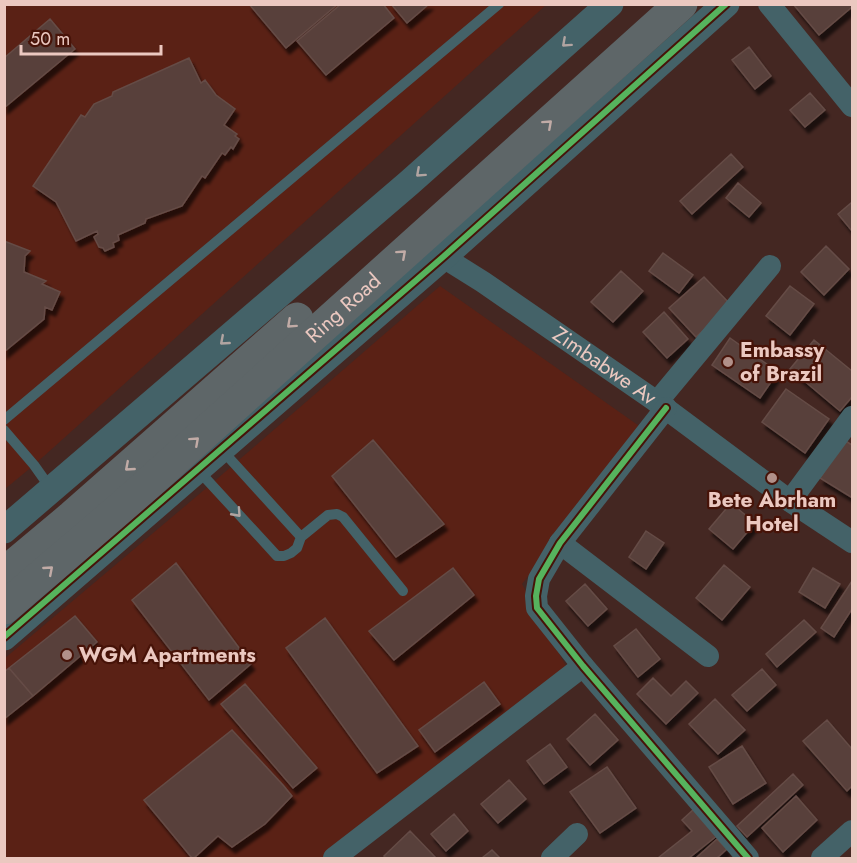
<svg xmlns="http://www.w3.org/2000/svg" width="857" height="863" font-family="Jost,sans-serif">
<defs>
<filter id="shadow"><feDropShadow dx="3.5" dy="6" stdDeviation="1.5" flood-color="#0009"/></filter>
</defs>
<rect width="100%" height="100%" fill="#442722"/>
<path fill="#5a2115" d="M5,5H546L34,465L5,489Z
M440,286L642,428L522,584L568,670L330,858H5L4,659L210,485Z"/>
<path fill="#59403b" stroke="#654c46" stroke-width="1.5" filter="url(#shadow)" d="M249,4H338L286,48Z
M341,4H383L394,18L326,75L297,41Z
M391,4H429L407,23Z
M793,4H852V7L819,35Z
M50,19L75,49L4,108V58Z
M749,47L771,76L755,89L732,60Z
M189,58L201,83L205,80L216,95L235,109L224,125L237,134L235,136L239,139L233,149L231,147L225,155L222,153L205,178L202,176L182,206L146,219L145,223L118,235L119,240L113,243L114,247L105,251L103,248L99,247L94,237L98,234L97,231L76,241L56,202L33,186L81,115L85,117L94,104L112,96L113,92Z
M810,93L825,110L805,127L790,110Z
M731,154L743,167L692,214L680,201Z
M738,183L761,203L749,217L726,198Z
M851,203L852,204V231L838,214Z
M4,241L30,251L25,256L24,272L46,281L42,284L60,292L52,310L45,307L44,319L4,352Z
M826,246L849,269L824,295L801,272Z
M663,253L693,275L679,293L649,271Z
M621,271L643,291L613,322L591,302Z
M704,277L731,305L696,337L669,308Z
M790,286L814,304L790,335L766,316Z
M664,312L688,339L667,358L643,332Z
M730,338L778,372L760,398L712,365Z
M814,340L852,371V397L840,411L790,369Z
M786,389L829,419L805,453L762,422Z
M373,440L444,524L396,557L332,476Z
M844,440L852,445V496L851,497L820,478Z
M731,503L755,523L733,549L709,529Z
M646,531L664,543L646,569L629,557Z
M176,563L251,664L209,700L132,600Z
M724,565L750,587L722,620L696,598Z
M453,568L474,595L394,660L369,631Z
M813,568L840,584L825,608L799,592Z
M852,581V609L834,637L821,628Z
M585,584L607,609L588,626L566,601Z
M75,616L97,642L33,696L9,668Z
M325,618L418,746L377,773L286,648Z
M804,620L816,632L777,667L766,654Z
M636,629L660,659L638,677L614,646Z
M9,668L33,696L4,719V672Z
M762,669L776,685L747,711L732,695Z
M653,678L671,696L686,681L698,693L666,724L637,694Z
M484,682L500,704L435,752L419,730Z
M245,684L317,768L293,788L221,704Z
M715,699L745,730L718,754L689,724Z
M595,714L618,740L590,765L567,739Z
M827,720L852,749V786L847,791L803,741Z
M232,730L283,785L292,796L265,824L232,847L218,836L194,858H192L144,800Z
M550,744L567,767L544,784L527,761Z
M742,746L766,783L733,804L709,767Z
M607,767L636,808L600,833L570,792Z
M793,774L803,785L747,837L737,826Z
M509,780L526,799L498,823L481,804Z
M796,796L817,820L783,852L762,828Z
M695,808L718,835L689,858H658L692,831L682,820Z
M454,814L468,831L446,851L431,834Z
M410,831L436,858H386L384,856Z
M717,839L727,849L717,858H696Z
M492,850L500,858H482Z"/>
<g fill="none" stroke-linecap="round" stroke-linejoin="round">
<path stroke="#446268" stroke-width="10" d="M4,420L499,4
M4,430L34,465L51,489
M221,449L301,537
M198,470L277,556H284L291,553L297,548L301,537L328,515L337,514L343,517L403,591"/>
<g stroke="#446268" stroke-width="22">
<path d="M769,4L852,106"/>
<path id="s1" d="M443,257L483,282L657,402L790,501L852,542"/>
<path d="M657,402L770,266"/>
<path d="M666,408L560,543L539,579L536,596L537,608L583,666L748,858"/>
<path d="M790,501L852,417"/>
<path d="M560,543L708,656"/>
<path d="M334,858L583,666"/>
<path d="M552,858L577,834"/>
<path d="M822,858L852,831"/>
</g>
<path stroke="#446268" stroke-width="27" d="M4,530L409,183L610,4
M4,637L443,257L726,4"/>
<g stroke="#5e6668" stroke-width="33">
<path d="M4,574L72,517L297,319"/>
<path id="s2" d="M4,608L130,500L681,4"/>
</g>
<defs>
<path id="cycleway" d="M666,408L560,543L539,579L536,596L537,608L583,666L748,858
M4,637L443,257L726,4"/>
</defs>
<use href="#cycleway" stroke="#471308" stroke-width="10"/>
<use href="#cycleway" stroke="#56b35d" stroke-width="6"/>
</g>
<defs><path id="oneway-chevron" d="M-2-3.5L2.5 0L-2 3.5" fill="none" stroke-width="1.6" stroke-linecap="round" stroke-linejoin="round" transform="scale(1.5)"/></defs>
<g stroke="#b1a4a1">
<use href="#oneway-chevron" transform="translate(566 43) rotate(138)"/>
<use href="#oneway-chevron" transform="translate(420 173) rotate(138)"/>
<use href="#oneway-chevron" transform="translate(224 341) rotate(139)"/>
<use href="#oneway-chevron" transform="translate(237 513) rotate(48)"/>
</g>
<g stroke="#c1aba6">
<use href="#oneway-chevron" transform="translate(548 124) rotate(-42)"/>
<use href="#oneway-chevron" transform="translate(402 254) rotate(-42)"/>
<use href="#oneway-chevron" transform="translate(291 324) rotate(138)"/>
<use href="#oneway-chevron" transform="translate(195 441) rotate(-42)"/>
<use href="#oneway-chevron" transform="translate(129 467) rotate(139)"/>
<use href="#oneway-chevron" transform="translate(49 570) rotate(-41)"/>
</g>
<g fill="#b19089" stroke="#471308" stroke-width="2">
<circle cx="728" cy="362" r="6"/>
<circle cx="772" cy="478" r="6"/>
<circle cx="67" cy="655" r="6"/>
</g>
<g text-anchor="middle" stroke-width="4.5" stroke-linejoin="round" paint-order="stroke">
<g font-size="21" fill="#ebc8c0" stroke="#471308">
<text dy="7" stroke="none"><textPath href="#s2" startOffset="453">Ring Road</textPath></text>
<text dy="7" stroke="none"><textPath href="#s1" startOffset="195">Zimbabwe Av</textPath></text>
</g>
<g font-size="21" font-weight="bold" fill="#ebc8c0" stroke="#471308" text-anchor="start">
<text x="740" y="357">Embassy<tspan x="740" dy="24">of Brazil</tspan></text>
<text x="772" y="507" text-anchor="middle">Bete Abrham<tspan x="772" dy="24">Hotel</tspan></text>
<text x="79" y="662">WGM Apartments</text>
</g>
</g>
<rect width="857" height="863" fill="none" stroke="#ebc8c0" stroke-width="12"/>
<path d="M21 45v9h140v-9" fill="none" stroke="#ebc8c0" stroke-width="3"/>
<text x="30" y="45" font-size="18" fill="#ebc8c0" stroke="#471308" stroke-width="4.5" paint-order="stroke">50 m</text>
</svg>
